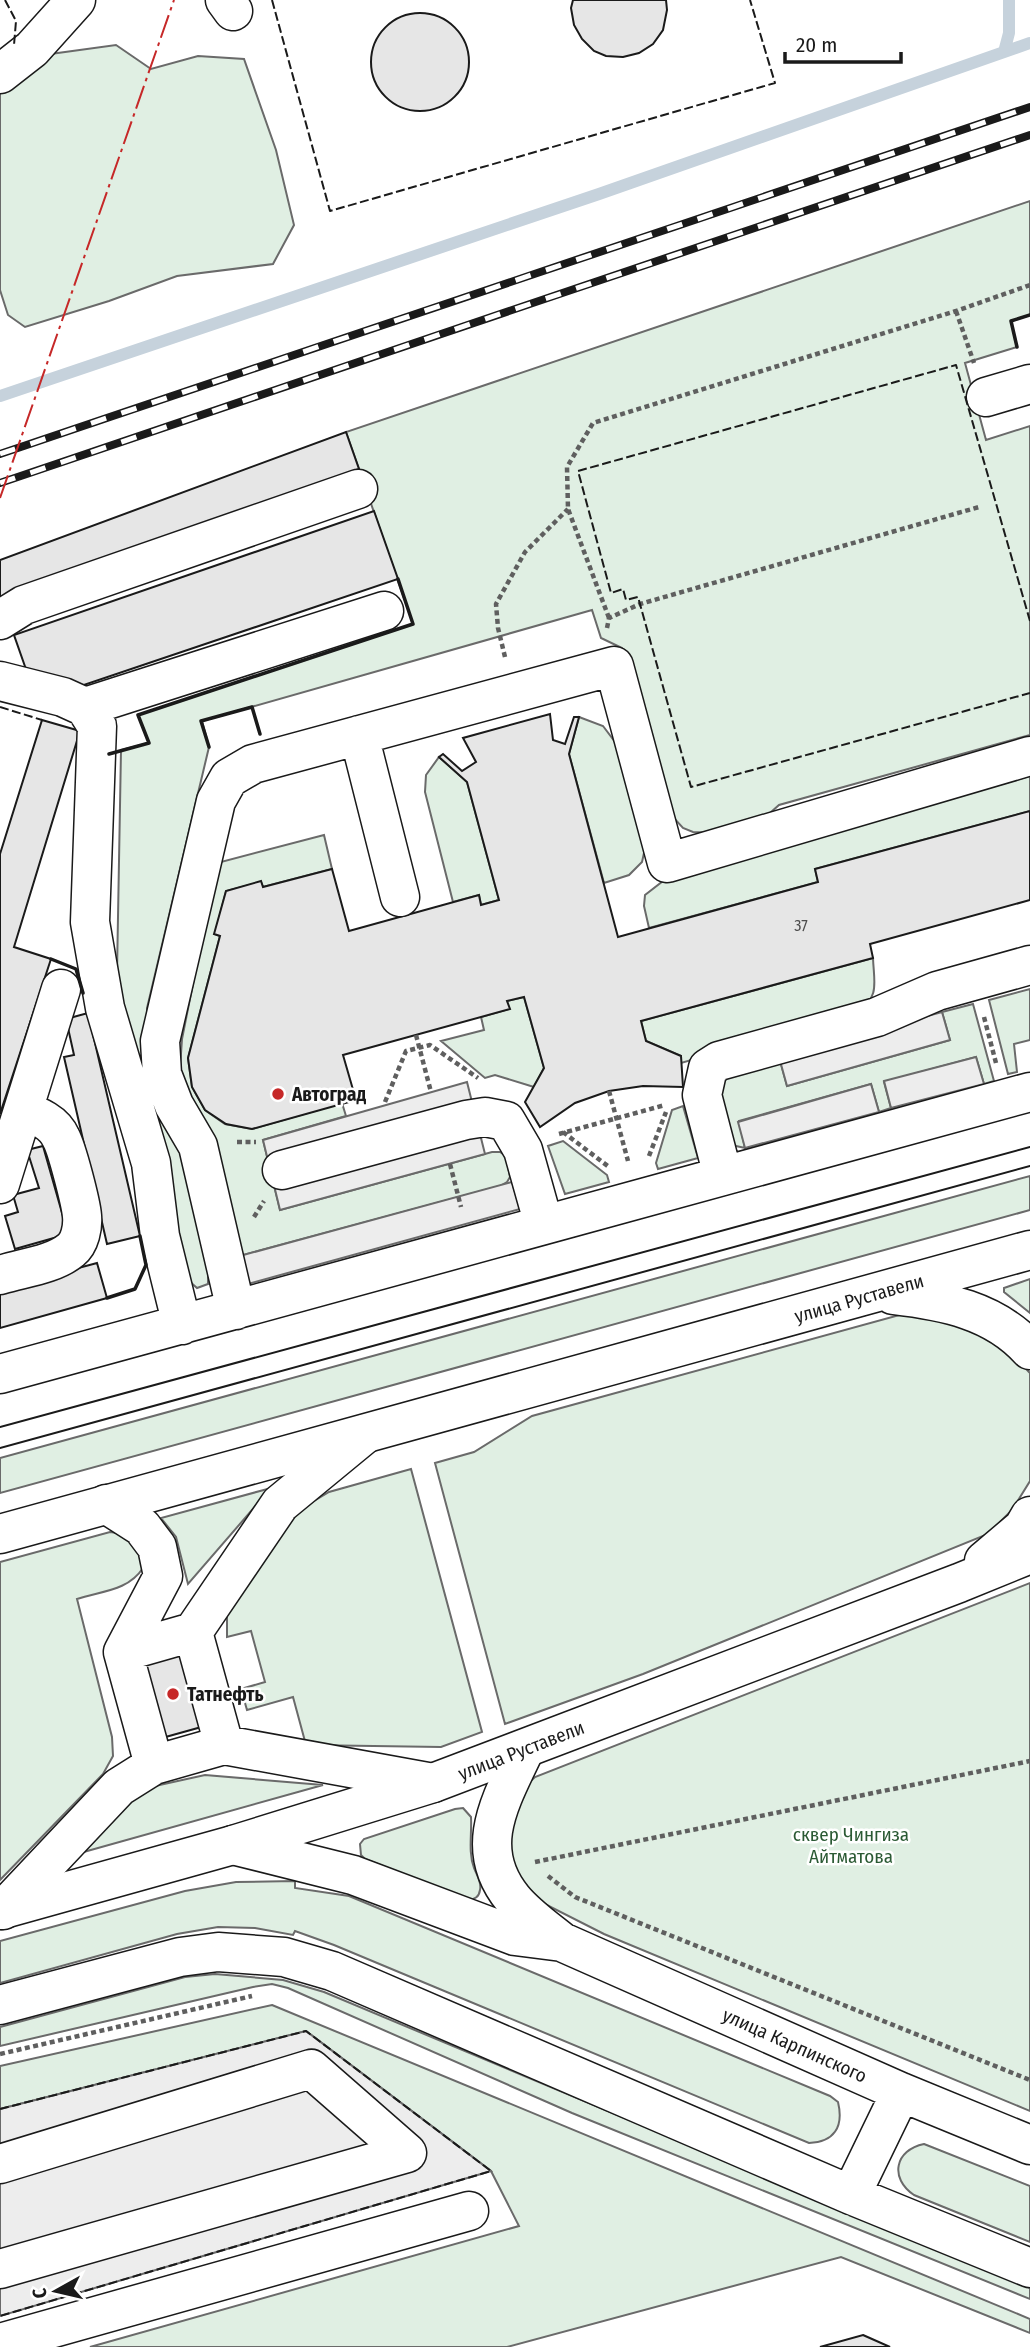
<svg xmlns="http://www.w3.org/2000/svg" width="1030" height="2347" font-family="'Fira Sans Condensed',sans-serif">
<rect width="100%" height="100%" fill="#fff"/>
<path fill="#e0efe3" stroke="#6a6a6a" stroke-width="2" d="M116,45L151,69L198,56L244,59L276,150L294,225L273,264L177,276L109,301L25,327L8,315L0,290V87L36,56Z
M1030,201V315L1011,321L1017,347L965,363L986,440L1030,426V735L779,805L761,821L715,833L693,832L683,828L672,816L622,648L601,638L592,610L202,721L209,747L147,1008V1060L188,1160L208,1267V1284L197,1288L188,1280L126,1031L117,973L121,750L149,743L138,715L413,624L346,432Z
M579,717L603,726L615,742L646,844L642,862L629,875L604,883L569,754Z
M439,757L467,782L499,900L481,905L479,895L453,902L425,792L426,775Z
M1030,776V811L815,869L818,882L649,928L644,906L645,895L667,878Z
M324,835L332,869L263,887L261,882L226,891L215,934L220,936L188,1058L192,1087L205,1110L225,1124L252,1129L342,1103L346,1116L263,1140L280,1210L492,1152H500L506,1156L510,1177L507,1182L500,1186L236,1257L185,1094L180,1068L182,1039L217,863Z
M873,958C874,984 880,995 858,1013L681,1063V1056L646,1041L641,1021Z
M1030,989V1040L1014,1044L1017,1072L1008,1074L989,1000Z
M524,997L544,1068L534,1087L495,1075L485,1078L441,1041L484,1030L481,1017L509,1009L507,1001Z
M973,1004L994,1081L984,1084L976,1057L884,1082L891,1108L879,1112L871,1084L739,1121L745,1148L736,1146L729,1140L718,1098L726,1073L779,1057L787,1086L950,1040L942,1012Z
M683,1106L698,1158L658,1169L656,1163L672,1110Z
M563,1141L607,1175L609,1182L565,1194L548,1146Z
M1030,1176V1210L0,1493V1458Z
M1030,1279V1313L1004,1292V1288Z
M903,1314C939,1319 977,1328 1007,1350C1015,1356 1023,1366 1030,1373V1481L1012,1510L988,1534L643,1674L505,1724L435,1463L474,1452L532,1416Z
M411,1469L482,1732L441,1747L306,1745L293,1697L247,1710L241,1689L265,1682L251,1631L227,1637V1601L294,1517L309,1504L329,1492Z
M271,1488L188,1584L176,1537L161,1518Z
M110,1532L125,1534L137,1540L143,1568C128,1591 101,1591 77,1599L112,1737L113,1756L103,1774L0,1880V1562Z
M1030,1583V2111L604,1934L527,1895L510,1873L505,1819L518,1793L535,1777Z
M205,1775L323,1785L73,1855L146,1788Z
M463,1808L471,1817C472,1834 468,1852 474,1868C477,1876 482,1882 480,1890C479,1897 475,1899 469,1900L365,1859L361,1855L360,1844L364,1839L455,1809Z
M295,1881V1888L349,1896L830,2096L838,2102C844,2127 834,2142 809,2143L334,1945L295,1931L293,1935L255,1928L218,1927L177,1934L0,1983V1941L185,1891L236,1882Z
M215,1974L283,1980L324,1992L1030,2288V2299L572,2113L288,1988L272,1984L253,1987L0,2046V2027L185,1977Z
M272,2005L1030,2319V2333L841,2257L507,2347H90L519,2226L491,2171L306,2031L0,2109V2066Z
M924,2144L1030,2186V2242L914,2195C889,2178 895,2150 924,2144Z"/>
<path fill="#ededed" stroke="#6a6a6a" stroke-width="2" d="M942,1012L950,1040L787,1086L779,1057Z
M976,1057L984,1084L891,1108L884,1081Z
M467,1082L485,1154L280,1210L263,1140Z
M871,1084L879,1112L745,1148L738,1122Z
M512,1182L520,1209L244,1285L236,1257Z
M306,2031L491,2171L0,2316V2109Z"/>
<g fill="none" stroke-linecap="round" stroke-linejoin="round">
<path stroke="#c6d2dc" stroke-width="12" d="M1004,52L1009,33V0
M0,396L599,194L1030,43"/>
</g>
<path fill="#e6e6e6" stroke="#1a1a1a" stroke-width="2" d="M573,0H666L667,10L663,30L653,44L639,53L623,57L606,56L594,51L582,39L574,25L571,8Z
M371 62a49 49 0 1 1 98 0a49 49 0 1 1-98 0Z
M346,432L359,469L0,597V560Z
M374,511L398,579L75,688L28,675L14,635Z
M550,714L553,740L565,744L574,717H579L569,754L618,937L818,882L815,869L1030,811V900L870,944L873,958L641,1021L646,1041L681,1056L683,1087L643,1086L609,1091L575,1103L540,1127L525,1102L544,1068L524,997L507,1001L510,1009L343,1055L356,1100L252,1129L226,1124L205,1110L192,1087L188,1058L220,936L214,934L226,891L261,881L263,887L332,869L349,931L479,895L481,905L499,900L467,782L439,757L443,754L462,771L476,762L463,738Z
M42,720L80,731L14,947L51,959L0,1114V854Z
M88,1013L140,1236L107,1244L64,1057L74,1055L66,1019Z
M43,1146L68,1234L15,1249L5,1216L18,1212L13,1195L39,1188L27,1150Z
M97,1263L107,1298L0,1328V1289Z
M184,1651L205,1726L162,1738L142,1663Z
M863,2335L890,2347H820Z"/>
<g fill="none" stroke-linecap="round" stroke-linejoin="round">
<defs>
<path id="minor" d="M225,0L233,11
M0,74L32,49L76,0
M986,397L1030,384
M0,620L24,605L358,489
M0,681L63,697L85,707L97,726L90,922L105,1008L151,1163L160,1236L182,1325
M85,707L384,611
M359,735L400,897
M282,1170L466,1120L485,1117L506,1121L523,1150L544,1225
M723,1176L702,1095L708,1068L719,1061L877,1017L937,991L1030,965
M0,1184L61,989
M0,1275C22,1268 53,1265 71,1250C80,1243 83,1227 82,1216C81,1203 67,1149 61,1138C54,1122 38,1116 23,1111
M236,1310L198,1146L174,1105L162,1074L160,1041L216,801L229,778L253,764L614,666L667,863L1030,756
M0,1374L1030,1092
M106,1504L142,1527L157,1547L163,1576L123,1652
M193,1632L280,1504L365,1434
M224,1745L433,1783
M525,1749C501,1800 471,1848 513,1899C526,1915 546,1929 562,1942
M233,1845L353,1875L515,1936L562,1942L901,2092L1030,2145
M3,1910L119,1787L154,1765L224,1745L193,1632L123,1652L154,1765
M0,2005L180,1957L218,1952L284,1957L332,1971L851,2195L1030,2268
M0,2164L311,2069L407,2153L0,2269
M851,2195L901,2092
M0,2343L469,2211"/>
<path id="major" d="M893,1295C944,1301 994,1310 1030,1350
M0,1534L1030,1250
M984,1561L1023,1528L1030,1516
M0,1910L233,1845L433,1783L959,1583L1030,1554"/>
</defs>
<use href="#minor" stroke="#1a1a1a" stroke-width="41"/>
<use href="#major" stroke="#1a1a1a" stroke-width="41"/>
<path stroke="#5f5f5f" stroke-width="4.5" stroke-dasharray="5 3.5" stroke-linecap="butt" d="M956,311L974,363
M609,618L568,509L567,467L593,423L956,311L1030,285
M607,628L609,618L640,604L979,507
M505,657L498,628L496,604L525,552L568,509
M984,1017L996,1063
M416,1035L431,1092
M609,1091L628,1161
M385,1102L406,1051L430,1045L478,1078
M563,1132L609,1167
M559,1134L665,1105
M237,1142H256
M649,1156L666,1112
M450,1164L461,1207
M254,1217L264,1201
M535,1862L1030,1761
M548,1876L575,1897L1030,2080
M0,2054L252,1996"/>
<use href="#minor" stroke="#fff" stroke-width="38"/>
<use href="#major" stroke="#fff" stroke-width="38"/>
<path stroke="#1a1a1a" stroke-width="2" d="M0,1427L1030,1147
M0,1448L1030,1166"/>
<defs>
<path id="rail" d="M0,454L1030,107
M0,483L1030,135"/>
</defs>
<use href="#rail" stroke="#1a1a1a" stroke-width="8"/>
<use href="#rail" stroke="#fff" stroke-width="5" stroke-dasharray="16" stroke-linecap="butt"/>
<path stroke="#1a1a1a" stroke-width="2" stroke-dasharray="9 3.5" stroke-linecap="butt" d="M5,0L16,21L14,45
M272,0L330,211L775,83L750,0
M1030,621L956,365L578,471L611,593L623,589L626,600L638,597L691,787L1030,693
M0,707L42,720
M0,2109L306,2031L491,2171L0,2316"/>
<path stroke="#1a1a1a" stroke-width="3.5" d="M1017,347L1011,321L1030,315
M209,747L201,721L252,707L260,734
M109,754L149,743L138,715L413,624L398,579
M51,959L76,969L83,993
M107,1298L135,1289L146,1265L140,1236"/>
<path stroke="#c62828" stroke-width="2" stroke-dasharray="24 5 3.5 5" stroke-linecap="butt" d="M0,498L174,0"/>
</g>
<g fill="#c62828" stroke="#fff" stroke-width="2.5">
<circle cx="278" cy="1094" r="7"/>
<circle cx="173" cy="1694" r="7"/>
</g>
<g text-anchor="middle" stroke-width="5" stroke-linejoin="round" paint-order="stroke">
<g font-size="16" fill="#4d4d4d">
<text x="801" y="931">37</text>
</g>
<g font-size="19" font-weight="bold" fill="#1a1a1a" stroke="#fff" text-anchor="start">
<text x="292" y="1101">Автоград</text>
<text x="187" y="1701">Татнефть</text>
</g>
<g font-size="19" fill="#1a1a1a" stroke="#fff">
<text transform="translate(859 1298) rotate(-16)" y="7">улица Руставели</text>
<text transform="translate(521 1750) rotate(-21)" y="7">улица Руставели</text>
<text transform="translate(795 2045) rotate(24)" y="7">улица Карпинского</text>
</g>
<g font-size="19" fill="#2b5a34" stroke="#fff">
<text x="851" y="1841">сквер Чингиза<tspan x="851" dy="22">Айтматова</tspan></text>
</g>
</g>
<g transform="translate(56 2291) rotate(262)" stroke="#ffffff" stroke-width="5" paint-order="stroke">
<path d="M0-5L12 26L0 18L-12 26Z" fill="#1a1a1a"/>
<text y="-10" font-size="19" font-weight="bold" text-anchor="middle" fill="#1a1a1a">С</text>
</g>
<path d="M785 52v10h116v-10" fill="none" stroke="#1a1a1a" stroke-width="3.5"/>
<text x="796" y="52" font-size="21" fill="#1a1a1a" stroke="#ffffff" stroke-width="5" paint-order="stroke">20 m</text>
</svg>
